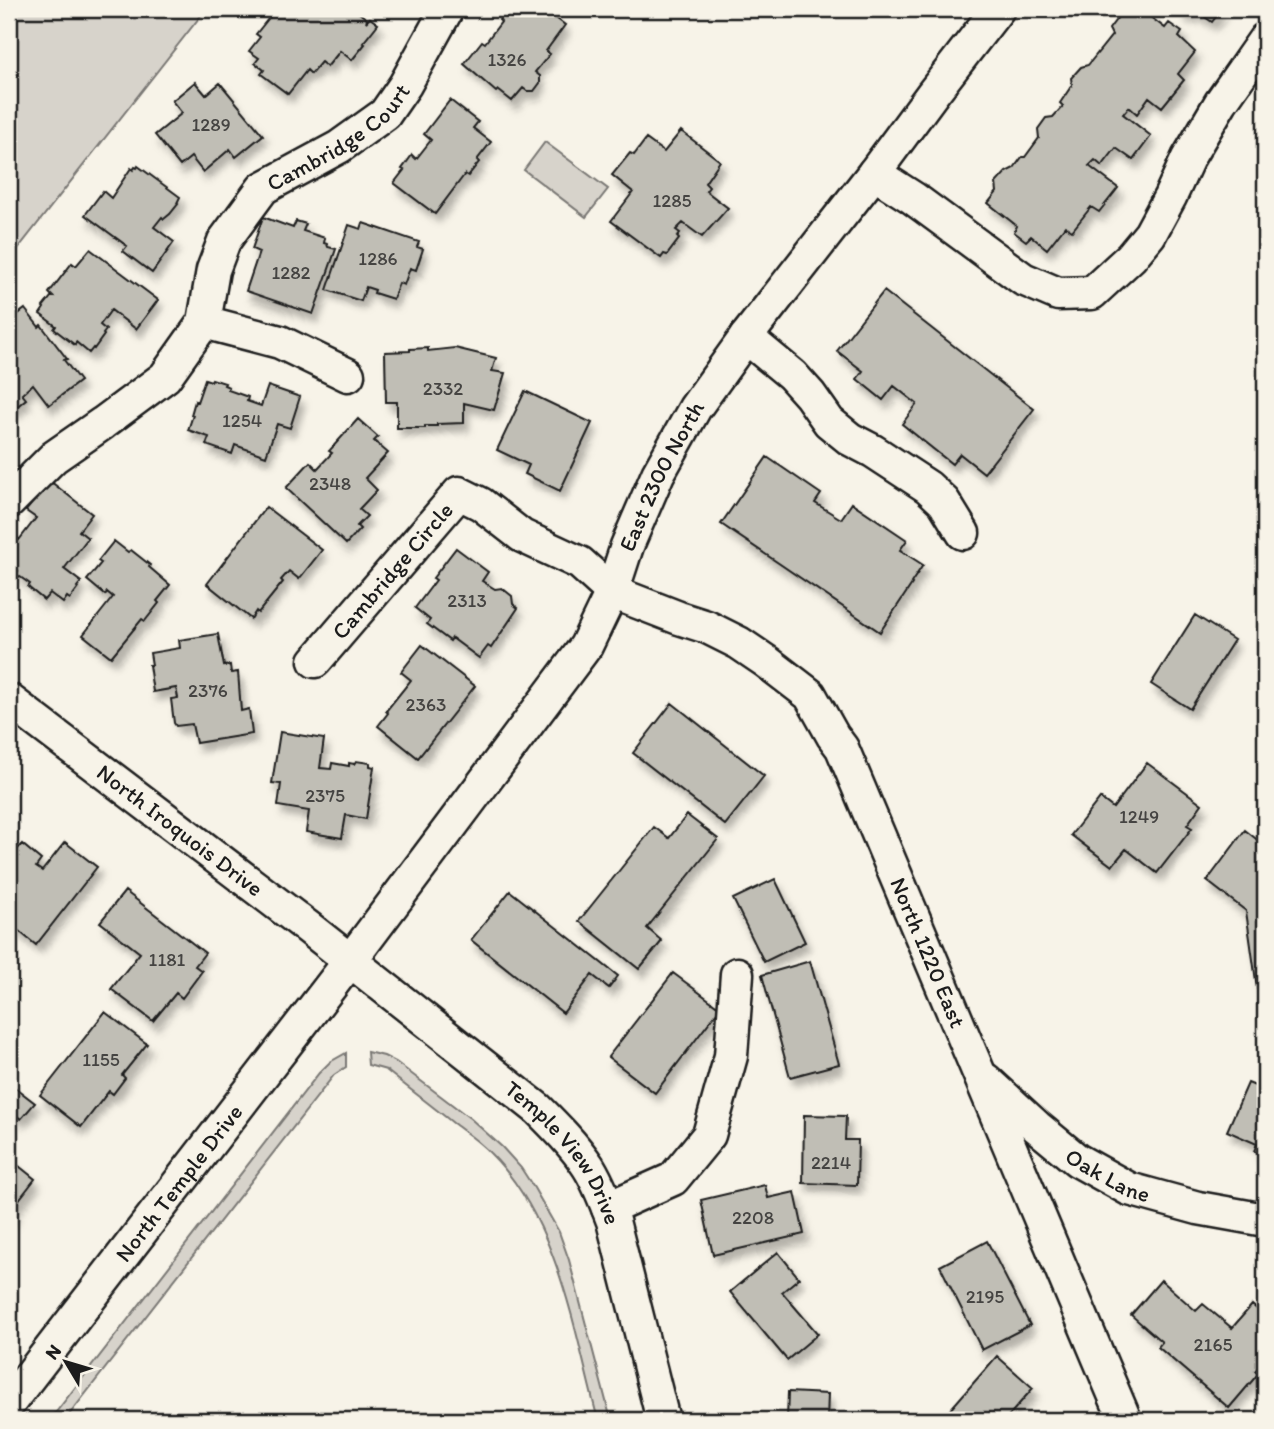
<svg xmlns="http://www.w3.org/2000/svg" width="1274" height="1429" font-family="Itim,sans-serif">
<defs>
<filter id="shadow"><feDropShadow dx="4.5" dy="8" stdDeviation="3.5" flood-color="#0004"/></filter>
</defs>
<rect width="100%" height="100%" fill="#f7f3e8"/>
<filter id="ink" filterUnits="userSpaceOnUse"><feTurbulence type="fractalNoise" baseFrequency=".0143" numOctaves="2"/><feDisplacementMap in="SourceGraphic" scale="14" xChannelSelector="R" yChannelSelector="G"/><feConvolveMatrix kernelMatrix="1 2 1 2 8 2 1 2 1" color-interpolation-filters="sRGB"/></filter>
<g filter="url(#ink)">
<path fill="#d7d3cb" stroke="#7a7874" stroke-width="2" d="M9,9H206L9,260Z
M545,142L608,189L586,217L524,170Z
M367,1052L384,1056L396,1062L471,1119L502,1147L521,1168L534,1188L559,1232L569,1260L611,1420H598C574,1330 558,1220 490,1153C479,1141 465,1132 453,1123C431,1105 408,1088 386,1070L368,1065Z
M346,1053V1067L334,1075L65,1420H50L319,1073L330,1062Z"/>
<path fill="#c0beb5" stroke="#1c1c1c" stroke-width="2" filter="url(#shadow)" d="M276,9H354L367,19L366,22L370,18L378,24L363,43L365,44L352,60L340,51L327,67L321,62L311,74L307,70L288,94L261,74L264,70L255,63L259,58L249,51L260,37L256,34Z
M508,9H544L565,25L546,51L550,54L535,72L540,76V83L534,91H527L523,88L512,101L498,90L496,92L464,64L482,41L485,43L501,22L499,20Z
M1132,9H1140L1165,28L1169,23L1182,32L1179,37L1195,52L1178,74L1184,80L1162,107L1149,97L1137,114L1129,107L1123,114L1151,136L1133,160L1116,148L1102,166L1095,160L1089,166L1118,188L1099,212L1091,207L1072,231L1065,226L1047,249L1031,236L1026,241L1014,232L1017,226L988,203L997,192L996,183L1006,172L1014,168L1022,157H1025L1039,138L1038,129L1046,118L1053,117L1063,106L1060,103L1072,85L1071,78L1081,67L1088,65L1112,35L1109,29L1118,17L1128,15Z
M1182,9H1222L1212,22L1199,13L1183,15Z
M195,82L206,95L220,83L263,135L236,157L230,149L203,172L191,157L180,166L155,135L182,113L172,101Z
M450,100L478,122L473,128L491,142L477,160L479,162L468,176L465,174L435,214L394,183L404,170L402,169L412,155L416,159L431,140L424,134Z
M681,131L720,161L705,183L709,187L706,191L728,208L702,237L683,223L676,230L680,233L677,237L679,239L667,255L664,254L661,258L611,221L633,192L612,175L630,153L634,155L646,139L664,152Z
M138,166L180,197L177,203L178,204L170,214L164,219L162,217L154,227L174,242L152,273L123,251L127,246L85,215L103,191L111,198L131,168L133,170L135,167L137,168Z
M263,217L293,228L296,221L306,224L303,231L325,238L324,243L327,244L328,247L336,249L313,314L246,291L259,252L252,249Z
M363,223L419,242L417,247L423,249L416,270L410,268L404,285L399,283L393,299L374,293L375,290L366,287L361,301L327,290L349,225L361,229Z
M90,249L158,300L136,329L111,310L100,325L106,330L103,334L104,335L94,349L93,348L89,353L76,342L75,345L54,329L56,326L40,314L44,308L43,307L51,297H53L49,293L72,263L76,266Z
M884,291L1034,409L984,473L960,454L952,464L902,424L917,404L894,386L883,400L857,379L863,371L837,351Z
M25,309L39,327L41,325L67,359L64,360L80,381L49,405L33,384L22,394L26,399L9,413V349L14,345L9,337V321Z
M428,348V351L455,348L496,358L492,371L505,373L494,410L464,403V423L437,424V426H425V428H397V402H386L385,352L410,351V349Z
M205,379L211,381L212,379L225,383L224,385L229,387L228,390L248,397L247,401L261,406L268,386L300,397L290,428L277,424L266,456L235,445L232,454L206,445L209,437L188,430L193,415H191L195,401L197,402Z
M525,391L592,423L560,491L525,474L529,465L497,450Z
M358,419L378,437L374,441L388,453L365,478L377,490L359,509L367,516L357,526L360,529L346,544L286,488L310,462L317,469L332,453L329,451Z
M767,457L821,494L815,503L841,519L852,503L907,540L900,550L923,565L911,583L912,584L880,632L721,524Z
M50,481L92,514L79,531L88,538L64,569L81,582L77,587L78,588L70,599L67,597L63,603L50,593L44,600L28,587L30,584L16,574L18,571L9,563V545L17,537L19,540L36,518L26,511Z
M266,507L322,550L299,579L289,571L281,580L283,582L258,613L256,611L251,619L207,584Z
M114,541L128,552L131,550L150,565L149,567L170,585L157,601L159,603L145,621L142,619L111,657L83,635L113,597L107,592L105,595L87,580L101,563L98,561Z
M456,548L488,572L482,581L495,589L502,588L512,596L513,604L518,608L491,648L488,646L479,658L452,638L450,641L427,624L430,620L415,608L436,580L433,578Z
M1195,615L1234,640L1190,709L1151,684Z
M218,634L224,666L230,665L231,673L238,672L241,711L249,709L252,734L196,743L192,724L176,726L174,723L171,699L178,698L176,688L153,692L149,665H152L150,653L180,648L179,640Z
M422,645L475,686L418,758L378,726L388,713L386,711L411,680L401,672Z
M672,703L764,776L725,825L633,753Z
M280,732L324,739L320,768L331,769L332,763L349,766V763L354,764L356,761L370,763V766L374,767L366,819L346,815L342,838L306,832L309,811L278,806L281,784L272,783Z
M1147,763L1202,804L1187,825L1192,828L1157,873L1126,849L1112,866L1071,835L1100,798L1113,808Z
M687,815L718,839L647,928L662,941L639,969L579,921L654,827L669,838Z
M1245,830L1265,846V860L1260,867L1265,870V987L1257,988L1246,911L1207,881Z
M65,842L97,867L36,945L9,923V844L17,850L22,844L41,860L36,867L42,871Z
M775,879L805,942L764,962L733,899Z
M125,891L205,953L195,966L202,971L182,998L176,993L153,1021L111,989L140,953L100,922Z
M510,891L618,976L609,988L592,975L563,1013L471,940Z
M810,961L839,1064L790,1077L762,975Z
M673,973L720,1008L655,1093L608,1057Z
M105,1012L147,1044L122,1075L125,1078L113,1094L109,1091L81,1127L40,1095Z
M1248,1083L1265,1090V1156L1254,1151L1257,1144L1227,1131Z
M13,1086L35,1103L21,1119L9,1110V1092Z
M804,1115L846,1116L845,1140H858L857,1185L803,1183Z
M9,1158L35,1179L11,1210L14,1212L9,1219Z
M765,1185L768,1198L795,1192L804,1234L713,1255L701,1200Z
M987,1241L1030,1325L982,1350L940,1266Z
M778,1252L799,1278L782,1292L818,1334L787,1360L730,1292Z
M1161,1280L1196,1311L1203,1304L1232,1328L1252,1305L1265,1316V1360L1255,1371L1258,1374L1229,1408L1158,1347L1162,1342L1131,1315Z
M997,1356L1033,1388L1006,1419L1008,1420H941Z
M788,1392L828,1394L827,1420H787Z"/>
<g fill="none" stroke-linecap="round" stroke-linejoin="round">
<defs>
<g id="minor">
<path d="M874,173L913,198L1023,279L1058,294L1092,293L1131,257L1150,234L1170,197L1188,158L1221,102L1265,39"/>
<path d="M204,322L280,342L348,375"/>
<path d="M746,337L792,375L810,395L829,422L850,439L873,451L928,487L944,502L963,533"/>
<path id="s1" d="M9,502L54,457L103,423L165,377L204,322L213,270L224,241L263,188L339,147L385,114L405,85L447,9"/>
<path id="s2" d="M315,661L459,493L481,504L522,536L580,563L612,592L679,618L707,627L739,643L767,662L810,695L833,736L842,748L1125,1420"/>
<path id="s3" d="M9,700L309,928L538,1109C556,1127 574,1145 588,1166C599,1183 606,1203 613,1221L663,1420"/>
<path id="s4" d="M986,1080L1037,1127L1077,1160L1129,1189L1198,1208L1265,1220"/>
<path d="M608,1208L673,1179L709,1135L731,1056L737,974"/>
<path id="s5" d="M9,1403L350,961L586,646L612,592L627,546L658,474L695,408L746,337L874,173L933,93L998,9"/>
</g>
</defs>
<use href="#minor" stroke="#1c1c1c" stroke-width="37"/>
<use href="#minor" stroke="#f7f3e8" stroke-width="32"/>
</g>
</g>
<g text-anchor="middle" stroke-width="5" stroke-linejoin="round" paint-order="stroke">
<g font-size="19" fill="#454442">
<text x="507" y="66">1326</text>
<text x="211" y="131">1289</text>
<text x="672" y="207">1285</text>
<text x="378" y="265">1286</text>
<text x="291" y="279">1282</text>
<text x="443" y="395">2332</text>
<text x="242" y="427">1254</text>
<text x="330" y="490">2348</text>
<text x="467" y="607">2313</text>
<text x="208" y="697">2376</text>
<text x="426" y="711">2363</text>
<text x="325" y="802">2375</text>
<text x="1139" y="823">1249</text>
<text x="167" y="966">1181</text>
<text x="101" y="1066">1155</text>
<text x="831" y="1169">2214</text>
<text x="753" y="1224">2208</text>
<text x="985" y="1303">2195</text>
<text x="1213" y="1351">2165</text>
</g>
<g font-size="23" fill="#1c1c1c" stroke="#f7f3e8">
<text dy="8" stroke="none"><textPath href="#s1" startOffset="509">Cambridge Court</textPath></text>
<text dy="8" stroke="none"><textPath href="#s5" startOffset="1138">East 2300 North</textPath></text>
<text dy="8" stroke="none"><textPath href="#s2" startOffset="119">Cambridge Circle</textPath></text>
<text dy="8" stroke="none"><textPath href="#s3" startOffset="215">North Iroquois Drive</textPath></text>
<text dy="8" stroke="none"><textPath href="#s2" startOffset="914">North 1220 East</textPath></text>
<text dy="8" stroke="none"><textPath href="#s3" startOffset="719">Temple View Drive</textPath></text>
<text dy="8" stroke="none"><textPath href="#s4" startOffset="156">Oak Lane</textPath></text>
<text dy="8" stroke="none"><textPath href="#s5" startOffset="278">North Temple Drive</textPath></text>
</g>
</g>
<rect width="1274" height="1429" fill="none" stroke="#f7f3e8" stroke-width="35"/>
<rect x="18" y="18" width="1239" height="1394" fill="none" stroke="#1c1c1c" stroke-width="2.5" filter="url(#ink)"/>
<g transform="translate(66 1362) rotate(308)" stroke="#f7f3e8" stroke-width="5" paint-order="stroke">
<path d="M0-5L12 26L0 18L-12 26Z" fill="#1c1c1c"/>
<text y="-10" font-size="19" font-weight="bold" text-anchor="middle" fill="#1c1c1c">N</text>
</g>
</svg>
